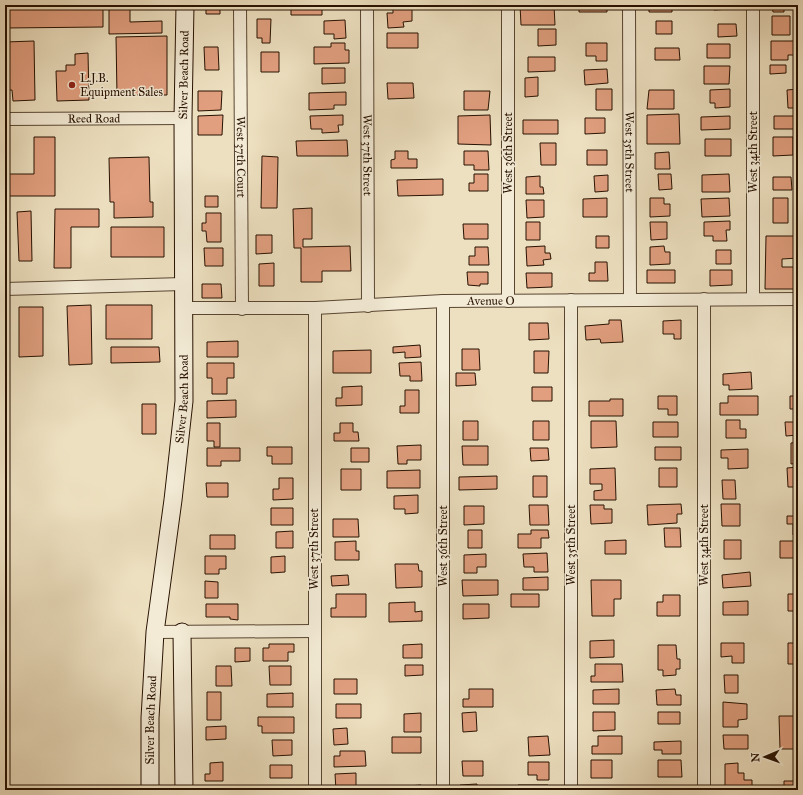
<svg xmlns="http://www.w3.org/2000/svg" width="803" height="795" font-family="'IM FELL Great Primer',serif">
<rect width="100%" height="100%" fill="#ede0c0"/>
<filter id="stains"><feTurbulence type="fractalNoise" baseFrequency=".005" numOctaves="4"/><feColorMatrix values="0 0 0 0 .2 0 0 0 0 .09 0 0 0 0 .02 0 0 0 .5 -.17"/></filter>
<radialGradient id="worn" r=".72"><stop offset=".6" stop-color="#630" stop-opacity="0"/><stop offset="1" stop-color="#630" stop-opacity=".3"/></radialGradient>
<path fill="#e19f7f" stroke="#271101" d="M5,5H103V27L5,28Z
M122,5H130V22L162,21V33L109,34V10Z
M206,5H220V14H206Z
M291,5H322V15H291Z
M520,5H554L555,25H521Z
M579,5H607V12H579Z
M649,5H672V12H649Z
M714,5H730V9L714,10Z
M772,5H794V7H784V12H773Z
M412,6V21L403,22L404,27L388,28L387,13H393V7Z
M772,16H790V35H772Z
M257,19H271L270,43H262V38H257Z
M345,20L346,38L334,39V34H324V21Z
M656,21H672V34H656Z
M718,24H736L737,36L718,37Z
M538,29H556V45L538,46Z
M387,33H418V48H387Z
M167,36V95H117L116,37Z
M34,41L35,100L13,101L12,90H5V42Z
M771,41H798V55H788V60H771Z
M331,43H345V50H349V63L314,64V47H331Z
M586,43H607V61H596V56H586Z
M707,44H730V58H707Z
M204,47H218L219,70H205Z
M655,48H679L680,60H655Z
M261,52H279V72H261Z
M88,53L89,100L57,101L56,71H66V65H75V54Z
M528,57H555V71L528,72Z
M770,65H786V73L770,74Z
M704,66H730L729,84H704Z
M322,68H345V83L322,84Z
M607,69L608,83L585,85L584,70Z
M538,77V96L525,97V78Z
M387,83H413L414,98L388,99Z
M596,89H612V110H596Z
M730,89V107L715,108V103H710V90Z
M798,89V108H788L787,90Z
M649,90H674V109H647Z
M198,91H222L221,110L198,111Z
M464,91H490L488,110H464Z
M346,92V105H334V109L309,110V93Z
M679,114L680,144H647V115Z
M223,115L222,135H198V116Z
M343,115V125H338L339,132L322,133V129H311L310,116Z
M490,115L491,145L458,144V116Z
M730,116V129L701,130V117Z
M774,116H798V129H774Z
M585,118H605V133L585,134Z
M523,120H558V134H523Z
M34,137H55V196H5V174H34Z
M773,137H793V155L773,156Z
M705,139H731V156H705Z
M347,140L348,156H297L296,141Z
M540,143H556V165H541Z
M587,150H607V165H587Z
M395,151H408V159H417V168H391V160L395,159Z
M464,151H488L489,170H474V165H464Z
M669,152L670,169H655V153Z
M262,156L278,157L277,208H261Z
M149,157L150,202H153V217L114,218V202H110L109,158Z
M474,174H488V191H469V183H474Z
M658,174H671L672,189L659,190Z
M729,174L730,192H702V175Z
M608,175V191L595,192L594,176Z
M540,176V187H543L544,194H526V177Z
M773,177H791L792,190H773Z
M443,179V195L398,196L397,180Z
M205,196H218V207H205Z
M607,198V217H583V199Z
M650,198H664V204H670V216L650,217Z
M729,198L730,216L702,217L701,199Z
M773,198H788V223H773Z
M526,200H544V217L527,218Z
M312,208V239H303V247L350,246L351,271H322V282H301V248H294L293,209Z
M55,209H99V227H71V268H54Z
M31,211L32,261H19L17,212Z
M206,213H221V242H207L206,231H202V223H206Z
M730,221V230H726L727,241H713V236H704V222Z
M526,222H540V240H526Z
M650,222H667V239L651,240Z
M463,224H488V239H464Z
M111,227H164V257H111Z
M256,235H272V253L256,254Z
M596,236H609V248H596Z
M766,236H798V258L782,259V267H798V289H765Z
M545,246V253H550L551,259L543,260L544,265L527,266L526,247Z
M664,246L665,252H670V264L650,265V247Z
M475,247H488L489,265H469V256H475Z
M204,248H223V266H205Z
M716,250H731V264H716Z
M595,262H607L608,281H589V273H595Z
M274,263V286H259V264Z
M647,270H675V283H647Z
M710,270H732V285L710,286Z
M467,272H488V284H480V286L468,285Z
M526,273H552V287L527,288Z
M202,284H221L222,298H202Z
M91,305L92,364L69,365L67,306Z
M106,305H152V339H106Z
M19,307H43V356L19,357Z
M609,320H621L623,342L601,343L600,339L586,340L585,326L609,324Z
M681,320V339H674V334H663V321Z
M529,323H548L549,339L529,340Z
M238,341V357H207V342Z
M420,345L421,357L405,358V352L393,353V347Z
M111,347H159L160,362L111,363Z
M462,349H479L480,370H462Z
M371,350V373H333V351Z
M534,351H549L548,373H534Z
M421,362L422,381H410V376H400L399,363Z
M207,363H234V378H227V394H212V378H207Z
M751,372L752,389L729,390V385H723V374Z
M456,373H475L476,385L456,386Z
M362,386V405L336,406V398H342V387Z
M532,387H552V401H532Z
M405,390H419V413H400V406H405Z
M658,396H677V415H668V409H658Z
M728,396H758V415H720V403H728Z
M790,396H798V414H796V409H790Z
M610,399H623V416H589V401H610Z
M236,400V417L207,418V401Z
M142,404H156V434H142Z
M726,420H740V429H746V438H726Z
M463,421H478V440H463Z
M533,421H549V440H533Z
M591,421H616L617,447L591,448Z
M653,422H678V437H653Z
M785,422H798V435L786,436Z
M207,423H220V447H214V441H207Z
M340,423H353V432H358L359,441H334V433H340Z
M798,442V463L791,464V443Z
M421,445V460H407V464H398L397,446Z
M462,446H488V465H463Z
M267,447H292V464H272V456H267Z
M655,447H681V460H655Z
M207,448H240V461H221V466H207Z
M351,448H369V462H351Z
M530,448H548L549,460L531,461Z
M748,449V468L728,469V458H721V450Z
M798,467V487H788L787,468Z
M615,468L616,500H594V491L602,490V484H590V469Z
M659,468H677V487H659Z
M341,469H361V490H341Z
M420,470V488H387V471Z
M497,476V489L459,490V477Z
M533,476H547V497H533Z
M279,478H293V499L273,500V489H279Z
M722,480H735L736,499H723Z
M206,483H228V497H207Z
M418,495V513L405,514V509H394V496Z
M681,504L682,514H677V523L648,525L647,505Z
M721,504H740V526H722Z
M529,505H548L549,525H530Z
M590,505H604V509H612V523L591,524Z
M464,506H484V524L464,525Z
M271,508H293V525H271Z
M787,516H798V534L793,535V524H787Z
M333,519H358L359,537H333Z
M664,528H680L681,547H665Z
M468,530H482V548H468Z
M531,530H548L549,538H541V548H518V534H531Z
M293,531V548H276V532Z
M210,535H235V549H210Z
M626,540V554H605V541Z
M724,540H741V559H724Z
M356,541V551H359V560H335V542Z
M780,541H798V558H780Z
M547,553L548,572H534V567H524L523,554Z
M486,554V567H477V573H464V555Z
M205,556H226V569H219V574H205Z
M285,556V572L271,573V557Z
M395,564H418L419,571H422V587L396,588Z
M750,572L751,586L723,588L722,575Z
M348,575L349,585L332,586L331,576Z
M548,577V590H523V578Z
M462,580H498V595L463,596Z
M591,580H621V599H614V616H592Z
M205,581L218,582V598H205Z
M336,594H366V617H331V608H336Z
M511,594H539V607H511Z
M788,594H798V611H788Z
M663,595H680V616H657V602H663Z
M748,601V615H723V602Z
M415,602V612L422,611V621L389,622V603Z
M206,604H238V620L230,619V617H206Z
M463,604H489V618L463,619Z
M614,640V657L590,658V641Z
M721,643H744V663H732V656L721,657Z
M788,643H798V664H788Z
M269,644H294V652H288V661H263V648H269Z
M422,644V658H403V645Z
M658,645H676L677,659H680V669H676V675L663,676V670H658Z
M235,648H250V661L235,662Z
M595,664H622L623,682H591V676H595Z
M405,665H423V675L405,676Z
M216,666H231L232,686H216Z
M269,666H291V685H270Z
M724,675H738V693H725Z
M334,679H357V694H334Z
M469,689H493V707H463V699H469Z
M619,689V704H593V690Z
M675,689L676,695H681V705H657L656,690Z
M207,692H221V720H207Z
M293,693V707H267V694Z
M723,702L747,704V719L738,720V727H723Z
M336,704H361V718H336Z
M476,712L477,731L463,732L462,713Z
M593,712H615V730L593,731Z
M658,712H680V724H658Z
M421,713V732H404V714Z
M779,716H798V749H780Z
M258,717H294V733H262V726H258Z
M226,726V739L206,740V727Z
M347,728L348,744L334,745L333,729Z
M723,735H748V749H724Z
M548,736L550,755L529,756L528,737Z
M598,736H622V754H592V746H598Z
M392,737H421V753H392Z
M272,740H292V755L273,756Z
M681,741V754H662V750H654V742Z
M340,751H365L366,766L334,767V756H340Z
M591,760H612V778H591Z
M658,760H681L682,777H658Z
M462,761H483V776H463Z
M223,762V781H205V774H210V763Z
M528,762H549V780H537V775H528Z
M738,763V773H744V780H752V787H758V790H725V764Z
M270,765H292V778H270Z
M356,773V790H336L335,774Z
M784,781H798V790H784Z
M477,784L478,790H460V785Z
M421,785L422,790H408V786Z
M518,785H548L549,790H518Z
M593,786H607V790H593Z
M293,787V790H272V788Z"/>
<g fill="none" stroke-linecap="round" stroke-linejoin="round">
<defs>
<g id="street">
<path id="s1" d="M240,5L242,309"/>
<path id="s2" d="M367,5L368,306"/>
<path d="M508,5V301"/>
<path id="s3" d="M629,5L630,300"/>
<path d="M753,5V299"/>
<path id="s4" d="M5,119L183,118"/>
<path d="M5,289L183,284"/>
<path d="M704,299V790"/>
<path d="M443,301V790"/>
<path id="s5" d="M184,308H315L443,301L798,299"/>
<path d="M155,632L314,631"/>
<path d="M315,790V308"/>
<path d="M571,790V300"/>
</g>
<g id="secondary">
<path d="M182,632L184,790"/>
<path id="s6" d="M150,790V718L155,632L173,500L184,401L183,118L185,5"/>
</g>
</defs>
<use href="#street" stroke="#584531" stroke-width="14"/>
<use href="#secondary" stroke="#271101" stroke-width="19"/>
<use href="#street" stroke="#f3ebd6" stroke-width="12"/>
<use href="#secondary" stroke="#f3ebd6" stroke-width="17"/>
</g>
<circle fill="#8f2418" stroke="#f3ebd6" stroke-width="1.5" cx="72" cy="85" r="4"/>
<g text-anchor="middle" stroke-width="3" stroke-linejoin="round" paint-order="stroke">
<g font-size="12" fill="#271101" stroke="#f3ebd6">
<text dy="4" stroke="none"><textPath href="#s6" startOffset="717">Silver Beach Road</textPath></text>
<text dy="4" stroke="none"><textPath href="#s4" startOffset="89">Reed Road</textPath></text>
<text dy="4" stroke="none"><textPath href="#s3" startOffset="147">West 35th Street</textPath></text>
<text transform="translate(753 152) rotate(-90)" y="4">West 34th Street</text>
<text transform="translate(508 153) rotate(-90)" y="4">West 36th Street</text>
<text dy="4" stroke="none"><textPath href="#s2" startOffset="150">West 37th Street</textPath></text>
<text dy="4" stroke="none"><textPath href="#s1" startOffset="152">West 37th Court</textPath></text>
<text dy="4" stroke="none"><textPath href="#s5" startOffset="307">Avenue O</textPath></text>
<text dy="4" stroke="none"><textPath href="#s6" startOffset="393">Silver Beach Road</textPath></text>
<text transform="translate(571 545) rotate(-90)" y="4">West 35th Street</text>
<text transform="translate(704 545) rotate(-90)" y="4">West 34th Street</text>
<text transform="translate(443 546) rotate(-90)" y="4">West 36th Street</text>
<text transform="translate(314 549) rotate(-90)" y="4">West 37th Street</text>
<text dy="4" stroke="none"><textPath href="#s6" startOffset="70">Silver Beach Road</textPath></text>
</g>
<g font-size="12" fill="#271101" stroke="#f3ebd6" text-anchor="start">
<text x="80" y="82">L.J.B.<tspan x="80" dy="14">Equipment Sales</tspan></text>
</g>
</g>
<rect width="803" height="795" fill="none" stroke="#ede0c0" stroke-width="20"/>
<rect x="6" y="6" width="791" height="783" fill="none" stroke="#271101" stroke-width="2"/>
<rect x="10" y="10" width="783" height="775" fill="none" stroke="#271101"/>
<g transform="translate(765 757) rotate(268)" stroke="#f3ebd6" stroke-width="3" paint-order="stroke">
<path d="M0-3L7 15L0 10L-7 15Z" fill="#271101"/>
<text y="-6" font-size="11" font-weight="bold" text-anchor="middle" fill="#271101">N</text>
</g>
<rect width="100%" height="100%" filter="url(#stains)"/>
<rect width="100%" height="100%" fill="url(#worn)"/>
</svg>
